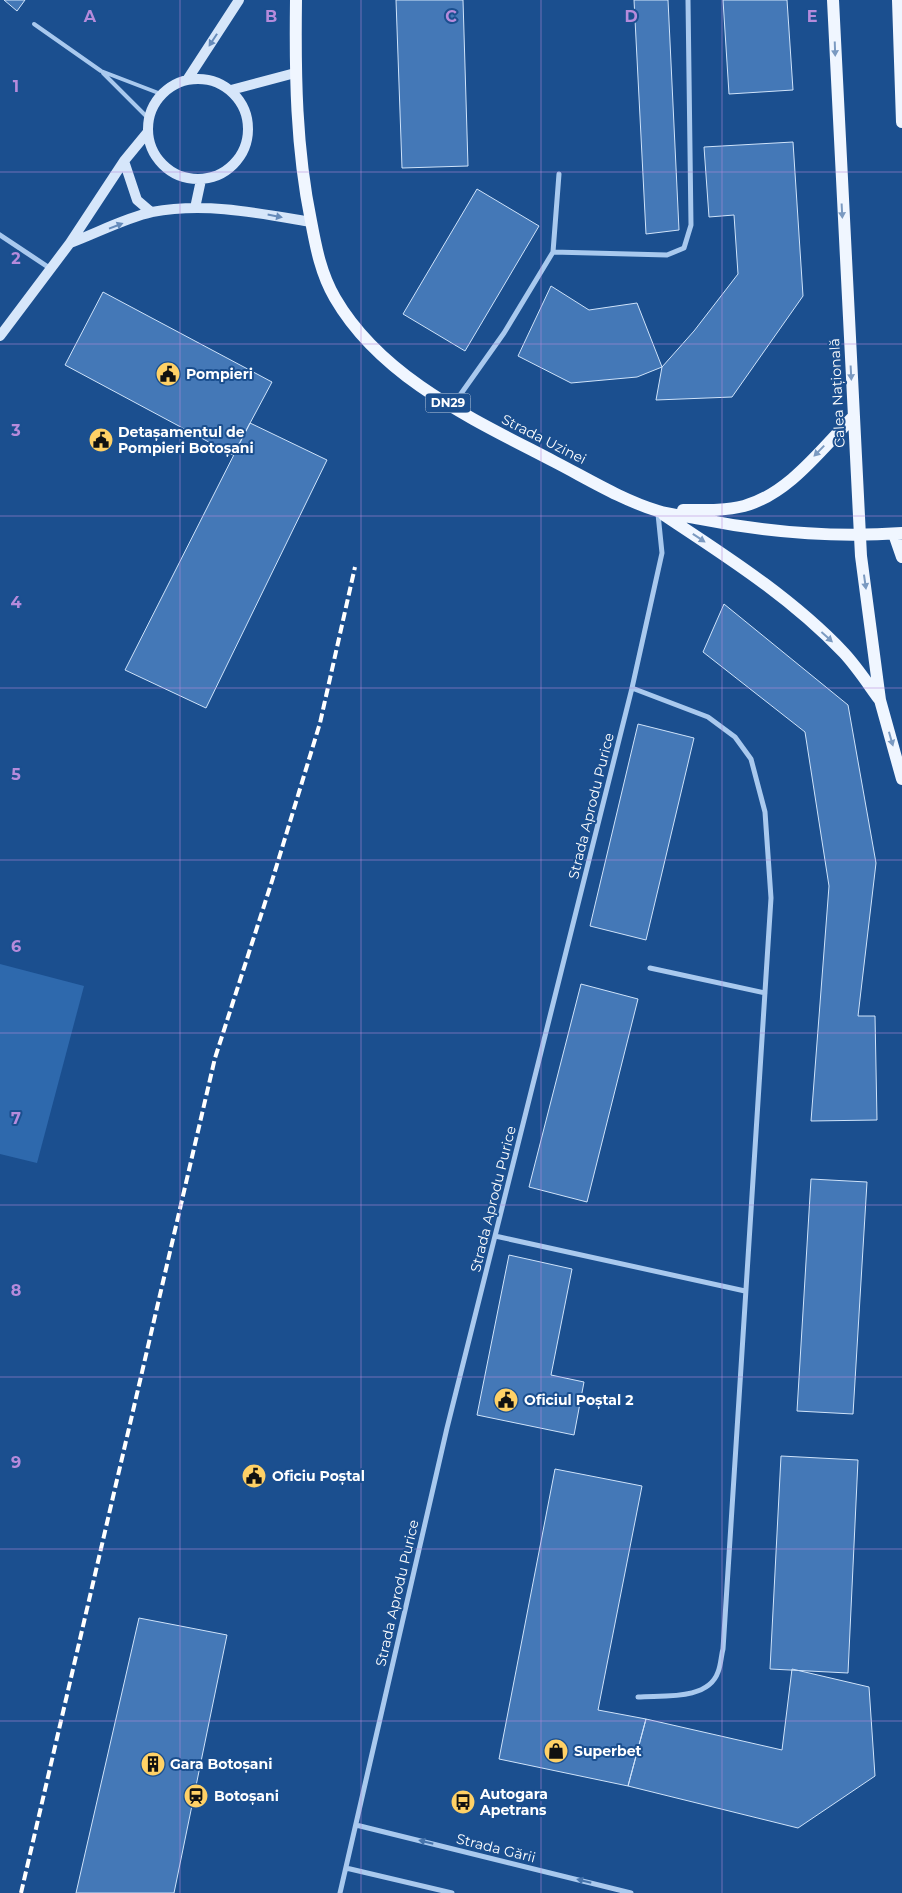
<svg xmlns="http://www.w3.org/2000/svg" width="902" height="1893" font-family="Montserrat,sans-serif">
<rect width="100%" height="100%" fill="#1b4f8f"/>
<path fill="#2e69ad" d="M0,964L84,986L37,1163L0,1154Z"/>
<path fill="#4478b7" stroke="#cfe3fa" d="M4,0H25L17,11Z
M396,0H463L468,166L402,168Z
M634,0H668L679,230L646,234Z
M723,0H787L793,90L729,94Z
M793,142L803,296L732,397L656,400L662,367L694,331L738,274L734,215L709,217L704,147Z
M477,189L539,226L465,351L403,314Z
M551,286L589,310L637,303L662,367L637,377L571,383L518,356Z
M103,292L272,382L233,455L65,365Z
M250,423L327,460L206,708L125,670Z
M724,604L848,705L876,863L858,1016H875L877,1120L811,1121L829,886L805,732L703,652Z
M638,724L694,738L646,940L590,926Z
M581,984L638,999L587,1202L529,1187Z
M811,1179L867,1182L853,1414L797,1411Z
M509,1255L572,1269L551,1375L584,1382L574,1435L477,1415Z
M781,1456L858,1460L848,1673L770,1669Z
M555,1469L642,1486L598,1710L646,1719L628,1786L499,1759Z
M139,1618L227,1635L174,1893H76Z
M792,1669L869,1687L875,1776L798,1828L628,1786L646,1719L782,1750Z"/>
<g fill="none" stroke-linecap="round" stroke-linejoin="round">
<path stroke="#a9c9ee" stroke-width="4" d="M34,24L101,71L161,94L154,103
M103,73L148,118"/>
<path stroke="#a9c9ee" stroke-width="5" d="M0,235L51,269
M553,252L667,255L684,248L691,225L688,0
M453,405L504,333L553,252L559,174
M632,688L708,717L735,737L751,759L765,812L771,898L723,1649C721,1656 721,1665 718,1672C708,1701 662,1695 638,1697
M650,968L765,993
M495,1236L745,1291
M356,1825L631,1893
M346,1868L452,1893
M340,1893L447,1428L632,688L662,553L658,514"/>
<path stroke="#d6e6fa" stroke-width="10" d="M148 129a50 50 0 1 1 100 0a50 50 0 1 1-100 0Z
M187,80L239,0
M231,90L295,73
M124,161L137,200L151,212
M195,208L201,180
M70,243C97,233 125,218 152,212C206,202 258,213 311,222
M0,336L70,243L124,161L147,133"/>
<path stroke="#f0f6ff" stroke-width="12" d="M296,0C295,75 296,148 311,221C316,248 321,274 335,298C382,379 475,420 555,462C588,479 622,500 658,511C671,515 686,516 700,519C765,532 835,538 902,533
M833,0L861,556L880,700L902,779
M898,0L902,122
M683,510C703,510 724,511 744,506C789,494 822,448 854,416
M664,515C726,556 792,598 844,653C857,667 868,684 879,699
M894,534L902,557"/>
<path stroke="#fff" stroke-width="4" stroke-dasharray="9 4" stroke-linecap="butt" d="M21,1893L215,1058L272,881L320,723L355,567"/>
</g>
<defs><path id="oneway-solid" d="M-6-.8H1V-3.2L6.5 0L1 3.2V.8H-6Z" transform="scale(1.25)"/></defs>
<g fill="#668bba">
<use href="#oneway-solid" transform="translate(213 40) rotate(123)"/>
<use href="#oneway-solid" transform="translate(275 216) rotate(11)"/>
<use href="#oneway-solid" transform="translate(116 226) rotate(-21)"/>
</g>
<g fill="#7b9ac1">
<use href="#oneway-solid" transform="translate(835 49) rotate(88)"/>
<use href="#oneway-solid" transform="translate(842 211) rotate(87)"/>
<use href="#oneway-solid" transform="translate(851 373) rotate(87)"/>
<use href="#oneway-solid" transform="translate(819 451) rotate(134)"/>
<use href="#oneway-solid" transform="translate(699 538) rotate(34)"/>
<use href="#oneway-solid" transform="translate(865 582) rotate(82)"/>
<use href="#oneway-solid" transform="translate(827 637) rotate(42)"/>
<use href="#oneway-solid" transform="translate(891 739) rotate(74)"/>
</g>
<g fill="#4674ac">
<use href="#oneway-solid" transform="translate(426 1842) rotate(-166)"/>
<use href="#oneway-solid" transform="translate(584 1881) rotate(-166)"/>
</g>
<path fill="none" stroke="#b68bdc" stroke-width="1" stroke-opacity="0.55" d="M180,0V1893M361,0V1893M541,0V1893M722,0V1893M0,172H902M0,344H902M0,516H902M0,688H902M0,860H902M0,1033H902M0,1205H902M0,1377H902M0,1549H902M0,1721H902"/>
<defs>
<symbol id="civic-disc" viewBox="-11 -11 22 22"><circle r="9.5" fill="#ffd166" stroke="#1b4f8f"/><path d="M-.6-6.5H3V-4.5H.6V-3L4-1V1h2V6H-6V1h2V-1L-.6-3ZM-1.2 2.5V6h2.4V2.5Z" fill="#111"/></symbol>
<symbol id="shop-disc" viewBox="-11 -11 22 22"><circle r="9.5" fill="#ffd166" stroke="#1b4f8f"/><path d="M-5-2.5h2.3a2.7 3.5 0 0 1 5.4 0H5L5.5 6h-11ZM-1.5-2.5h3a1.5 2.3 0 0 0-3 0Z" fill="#111"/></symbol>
<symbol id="building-disc" viewBox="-11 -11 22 22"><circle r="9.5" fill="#ffd166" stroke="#1b4f8f"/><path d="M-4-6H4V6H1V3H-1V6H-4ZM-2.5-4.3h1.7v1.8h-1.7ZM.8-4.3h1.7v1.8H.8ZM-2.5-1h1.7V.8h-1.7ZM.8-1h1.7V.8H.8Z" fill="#111"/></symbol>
<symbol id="station-disc" viewBox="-11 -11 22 22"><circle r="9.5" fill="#ffd166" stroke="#1b4f8f"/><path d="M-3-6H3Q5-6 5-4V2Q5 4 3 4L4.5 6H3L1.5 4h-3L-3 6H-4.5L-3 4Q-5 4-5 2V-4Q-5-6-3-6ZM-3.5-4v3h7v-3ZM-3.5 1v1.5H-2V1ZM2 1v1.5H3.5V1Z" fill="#111"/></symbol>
<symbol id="bus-disc" viewBox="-11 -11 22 22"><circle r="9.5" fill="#ffd166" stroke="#1b4f8f"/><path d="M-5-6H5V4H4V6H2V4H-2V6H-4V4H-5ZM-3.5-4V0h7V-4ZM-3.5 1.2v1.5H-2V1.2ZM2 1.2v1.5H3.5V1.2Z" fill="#111"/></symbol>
</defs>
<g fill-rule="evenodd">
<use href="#civic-disc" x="154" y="360" width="28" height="28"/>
<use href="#civic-disc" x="87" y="426" width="28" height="28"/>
<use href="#civic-disc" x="492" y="1386" width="28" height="28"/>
<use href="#civic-disc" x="240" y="1462" width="28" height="28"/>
<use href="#shop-disc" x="542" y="1737" width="28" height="28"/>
<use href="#building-disc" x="139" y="1750" width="28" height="28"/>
<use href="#station-disc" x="182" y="1782" width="28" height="28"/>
<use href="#bus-disc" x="449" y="1788" width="28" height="28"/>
</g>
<g text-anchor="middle" stroke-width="4" stroke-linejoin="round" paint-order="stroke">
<rect fill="#1b4f8f" stroke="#bbcadd" stroke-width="1" x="425.5" y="393.5" width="45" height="19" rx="4"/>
<g font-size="12" font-weight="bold" fill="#fff">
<text x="448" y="407">DN29</text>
</g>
<g font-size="14" font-weight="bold" fill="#fff" stroke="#1b4f8f" text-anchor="start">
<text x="186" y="379">Pompieri</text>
<text x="118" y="437">Detașamentul de<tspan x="118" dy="16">Pompieri Botoșani</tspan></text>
<text x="524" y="1405">Oficiul Poștal 2</text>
<text x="272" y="1481">Oficiu Poștal</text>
<text x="574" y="1756">Superbet</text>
<text x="170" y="1769">Gara Botoșani</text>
<text x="480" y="1799">Autogara<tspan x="480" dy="16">Apetrans</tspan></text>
<text x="214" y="1801">Botoșani</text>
</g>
<g font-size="14" fill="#fff" stroke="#1b4f8f">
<text transform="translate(837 393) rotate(-93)" y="5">Calea Națională</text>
<text transform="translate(544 439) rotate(27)" y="5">Strada Uzinei</text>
<text transform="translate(591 806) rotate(-76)" y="5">Strada Aprodu Purice</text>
<text transform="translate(493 1199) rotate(-76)" y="5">Strada Aprodu Purice</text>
<text transform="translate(397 1593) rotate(-77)" y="5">Strada Aprodu Purice</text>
<text transform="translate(496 1848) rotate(14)" y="5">Strada Gării</text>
</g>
</g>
<g font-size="16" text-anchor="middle" font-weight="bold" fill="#b68bdc" stroke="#1b4f8f" stroke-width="4" stroke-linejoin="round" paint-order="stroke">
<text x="90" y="22">A</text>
<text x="271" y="22">B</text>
<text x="451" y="22">C</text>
<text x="631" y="22">D</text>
<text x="812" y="22">E</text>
<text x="16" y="92">1</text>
<text x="16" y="264">2</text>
<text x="16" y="436">3</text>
<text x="16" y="608">4</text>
<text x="16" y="780">5</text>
<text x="16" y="952">6</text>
<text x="16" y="1124">7</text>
<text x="16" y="1296">8</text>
<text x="16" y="1468">9</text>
</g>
</svg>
